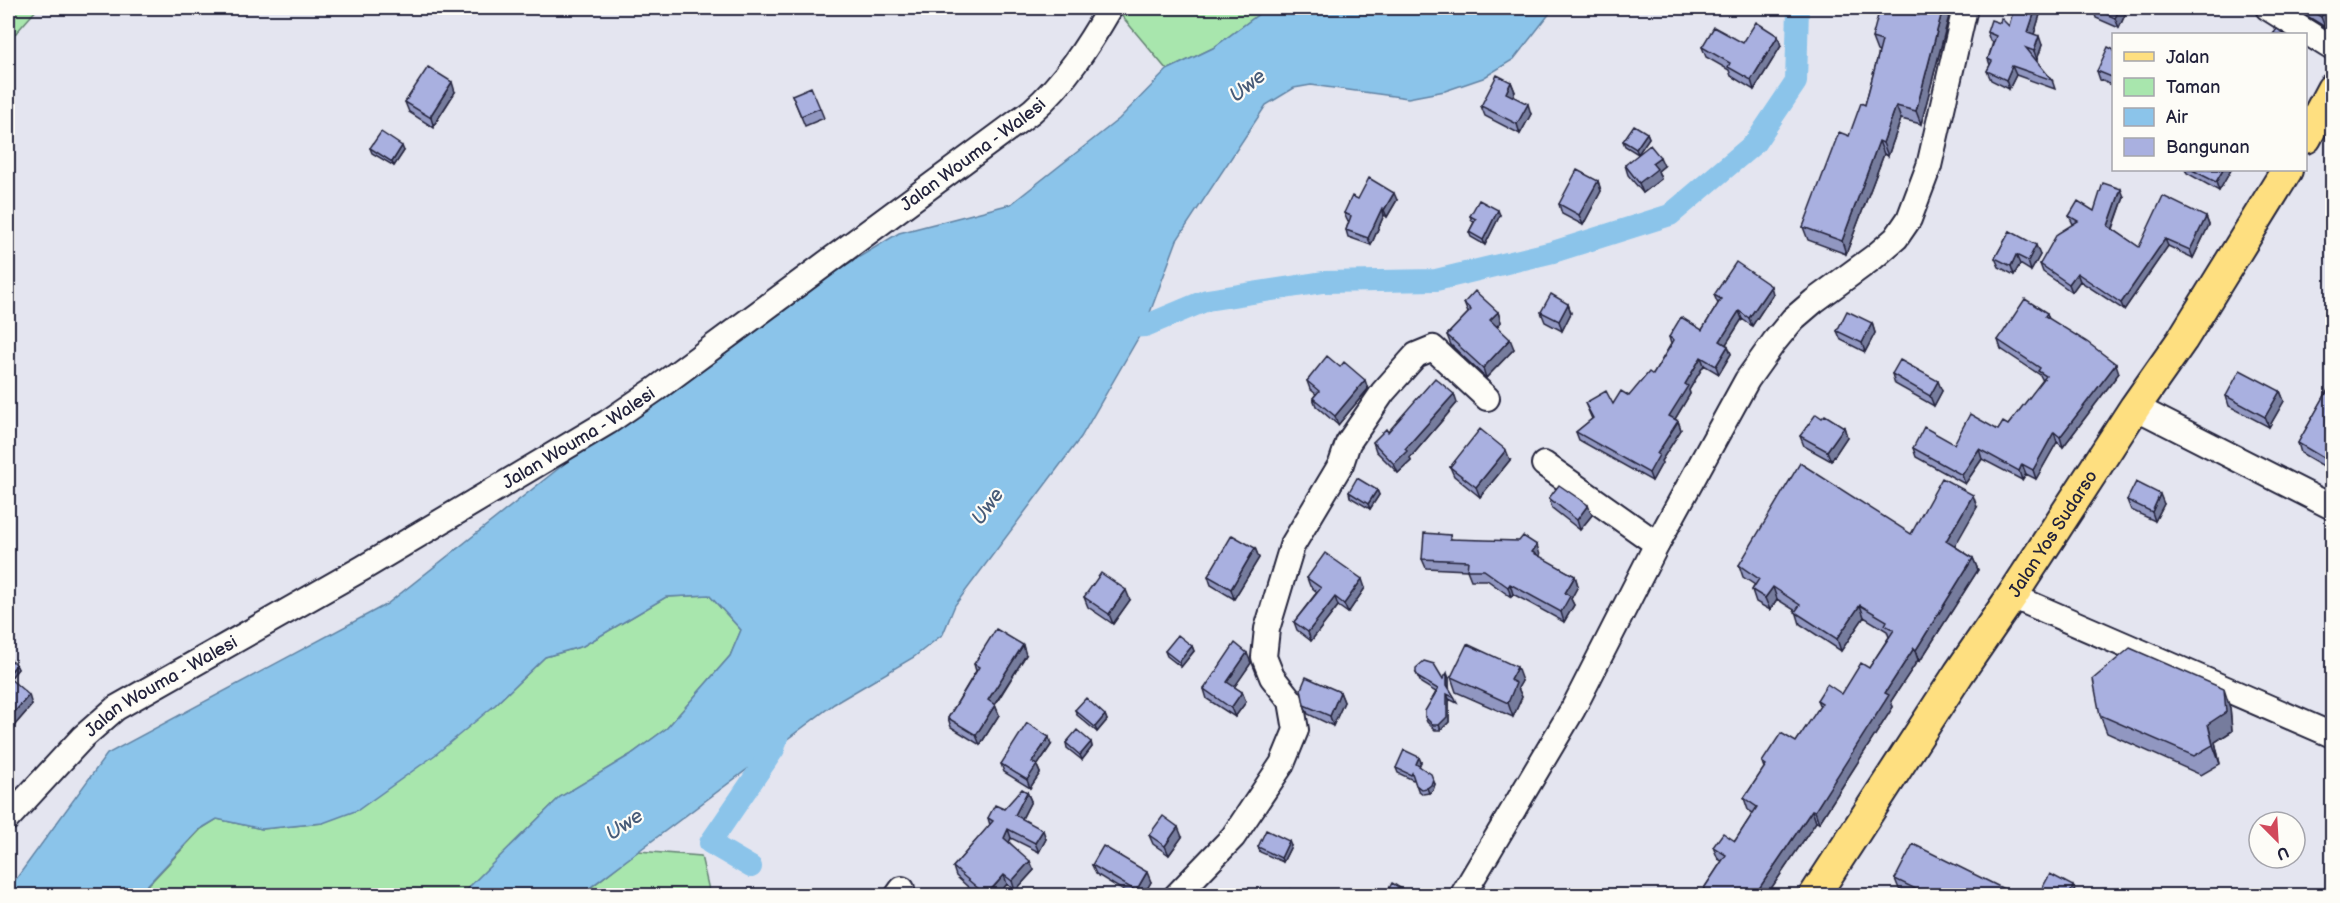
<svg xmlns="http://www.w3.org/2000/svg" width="2340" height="903" font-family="'Balsamiq Sans',sans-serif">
<rect width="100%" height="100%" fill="#e4e5f0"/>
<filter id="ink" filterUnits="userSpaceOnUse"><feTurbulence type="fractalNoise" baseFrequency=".0167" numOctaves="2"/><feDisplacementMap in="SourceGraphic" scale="12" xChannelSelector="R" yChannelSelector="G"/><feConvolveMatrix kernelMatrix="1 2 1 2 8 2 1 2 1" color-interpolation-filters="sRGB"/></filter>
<g filter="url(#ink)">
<path fill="#a8e6ad" stroke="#658474" stroke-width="1.5" d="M8,8H38L8,42Z
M1115,8H1267L1213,48L1167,70Z
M709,595L741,630L730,656L667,728L630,755L560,797L461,895L138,896L201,829L217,819L262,829L323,823L495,705L545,657L583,646L666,597Z
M638,851L701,856L709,890L705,896H580Z"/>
<path fill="#8bc4ea" stroke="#6183a4" stroke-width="1.5" d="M1267,8H1554L1514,59L1483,78L1445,91L1408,98L1311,85L1294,88L1266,105L1177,240L1145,326L1081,437L955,605L943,634L914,657L834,704L580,895H461L560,797L630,755L667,728L730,656L741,630L709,595L666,597L583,646L545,657L495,705L435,755L358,810L323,823L262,829L217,819L200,829L138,895L8,896V890L107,754L387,604L568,461L768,312L899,233L1011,204L1119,119L1167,70L1213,48Z"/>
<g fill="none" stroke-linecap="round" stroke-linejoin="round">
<path stroke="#8bc4ea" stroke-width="22" d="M1116,328L1145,326L1207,300L1323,282L1436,280L1553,252L1670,215L1755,143L1796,82L1798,8
M751,867L710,843L774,749L782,719"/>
<defs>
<g id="minor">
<path d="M2268,8L2332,48"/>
<path d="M2135,407L2332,507"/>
<path d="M1544,464L1657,544"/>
<path d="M2012,596L2332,735"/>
<path id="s1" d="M8,818L83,737L116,708L363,568L608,422L656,389L1032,111C1065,82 1088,46 1110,8"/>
<path d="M897,896L902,889"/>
<path d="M1176,896L1233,837L1282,764L1296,730L1291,701L1272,677L1264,657L1267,629L1292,546L1341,464L1348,443L1383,392L1416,355L1433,348L1487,398"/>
<path d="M1462,896L1573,709L1657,544L1747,380L1774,342L1793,319L1814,301L1874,257L1896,238L1909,219L1929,166L1965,8"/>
</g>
<g id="major">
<path d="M2306,138L2332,89"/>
<path id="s2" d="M1814,896L1959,673L2012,596L2135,407L2182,340L2287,170"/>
</g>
</defs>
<use href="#minor" stroke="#22223b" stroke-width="28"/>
<use href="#major" stroke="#22223b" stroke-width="34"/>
<use href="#minor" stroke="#fdfcf7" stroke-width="24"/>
<use href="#major" stroke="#fedf80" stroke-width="30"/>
</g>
<path fill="#9197c1" stroke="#22223b" stroke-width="1.5" d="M1910,8H1951L1921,124L1901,119L1888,156L1884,154L1846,254L1808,240L1803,227L1865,105L1879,52L1877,51L1872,38L1913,14Z
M2014,8H2042L2034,34L2042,45L2037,60H2035L2052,80L2055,89L2016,75L2009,89L1991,80L1987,71L1990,65L1988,59L1993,42L1990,41L1987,32L2009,26Z
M2093,8H2128L2119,28L2096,18Z
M2294,8H2330L2332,13L2325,27Z
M1743,43L1781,46L1754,90L1731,76L1729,70L1706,57L1702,47Z
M2114,50V86L2100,80L2097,71Z
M1511,82L1515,92L1512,96L1531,114L1520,134L1485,116L1481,106Z
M455,92L434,125V128L409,112L405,102Z
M792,95L820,108L824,118L805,126Z
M1647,133L1649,138L1638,154L1625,146L1623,141Z
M370,148L404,151L394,166L372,153Z
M1625,165L1664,166L1658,171L1661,179L1643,193L1628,175Z
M2185,170H2231L2219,191L2187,173Z
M1598,181L1601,191L1583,225L1562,214L1559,204Z
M2124,197L2113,229L2139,247L2206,217L2209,225L2193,258L2168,246L2124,310L2080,281L2072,292L2043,272L2040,264L2073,224L2069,216L2094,211Z
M1358,199L1397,200L1387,217L1384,215L1371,245L1348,237L1346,230L1349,221L1347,220L1344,213Z
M1500,215L1485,245L1471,237L1469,232L1474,222L1472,221L1470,216Z
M2010,231L2040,255L2031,271L2020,264L2014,275L1999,267L1995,258Z
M1773,294L1752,326L1742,319L1726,344L1728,346L1731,354L1719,374L1704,365L1689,390L1690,394L1675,419L1678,421L1681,430L1661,461L1662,463L1652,481L1579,440L1576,432L1592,419L1585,403L1613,404L1629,396L1653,375L1671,344L1669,337L1702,330L1718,304L1714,295Z
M1464,303L1498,312L1501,322L1497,327L1514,349L1486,378L1451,345L1447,335L1468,313Z
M1568,304L1571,313L1562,331L1545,322L1541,312Z
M2047,313L2049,319L2119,373L2063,447L2057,442L2036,479L2026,474L2022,480L1982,459L1965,484L1916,457L1913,448L1954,444L1998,430L2008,425L2043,381L2040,375L2001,349L1998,340Z
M1872,323L1875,333L1865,352L1841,340L1837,331Z
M1892,374L1942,391L1934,406L1895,384Z
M1307,381L1368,389L1338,425L1316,406L1313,398L1316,394L1310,389Z
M2332,383V471L2301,453L2298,443Z
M2280,391L2284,401L2269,427L2229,406L2226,396Z
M1457,403L1410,458L1411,461L1398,473L1376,451L1373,442L1388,432Z
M1822,418L1844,427L1847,437L1831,461L1804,446L1800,436Z
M1510,460L1480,497L1454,476L1450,467Z
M1377,490L1379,495L1370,509L1350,497L1349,492Z
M1549,498L1592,515L1580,530L1552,508Z
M2127,500L2164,504L2155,521L2131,510Z
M1977,507L1954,546L1973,558L1978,570L1920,661L1918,660L1891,701L1893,707L1819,823L1816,822L1766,896H1699L1722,861L1718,859L1713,847L1735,841L1753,813L1748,810L1744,798L1764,768L1762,762L1796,742L1820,707L1817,700L1842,694L1869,668L1889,637L1887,631L1864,617L1841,651L1800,624L1796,611L1777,599L1770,610L1756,602L1752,590L1755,585L1743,577L1739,565L1911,534Z
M1450,535L1451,539L1540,555L1539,557L1575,576L1578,586L1571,599L1574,605L1564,622L1513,594L1511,597L1487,580H1471L1467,570L1426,568L1422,559Z
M1255,548L1259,558L1234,599L1211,585L1208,576Z
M1307,578L1365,588L1348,613L1338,606L1311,641L1297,630L1294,622L1317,592L1310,586Z
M1084,597L1130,600L1113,624L1088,607Z
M1192,646L1194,651L1181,667L1167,656L1165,651Z
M1026,655L995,705L999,715L980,745L951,727L948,718L976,671L974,664Z
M8,657L16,665L18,669L10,679L32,705L14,726L8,720Z
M1251,663L1234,687L1242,692L1246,702L1235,717L1207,699L1204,689Z
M1416,673L1443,679L1449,678V688L1457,703L1449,699V722L1441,730H1435L1427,722L1425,717L1436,692L1421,683Z
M1451,677L1522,681L1518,688L1522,697L1513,717L1456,692Z
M1340,692L1344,702L1333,726L1308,714L1304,705Z
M2230,708L2232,731L2215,742L2220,764L2201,775L2107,733L2100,715Z
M1075,710L1105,715L1107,720L1097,732L1077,715Z
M1091,742L1092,747L1082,760L1067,748L1066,743Z
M1051,745L1037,766L1040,773L1030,788L1004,772L1001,764Z
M1421,762L1419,766L1435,784L1433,790L1429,793L1423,794L1418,790L1414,778L1413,780L1398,773L1396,768Z
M1027,792L1031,801L1022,819L1046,839L1039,852L1011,838L1009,842L1034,870L1015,891L1007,884L997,896H978L956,876L953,867L990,825L988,818L1004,809Z
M1149,835L1182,837L1169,855L1153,844Z
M1291,846L1283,862L1260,852L1258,847Z
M1092,865L1151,882L1143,896H1132L1096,874Z
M1895,879L2018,896H1913L1899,889Z"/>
<path fill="#767b9d" stroke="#22223b" stroke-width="1.5" d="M1943,8H1951L1921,124L1916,111Z
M2036,8H2042L2032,41L2028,32Z
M2120,8H2128L2119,28L2115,18Z
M2326,8H2330L2332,13L2325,27L2321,17Z
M1778,36L1781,46L1754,90L1751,80Z
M2039,36L2042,45L2037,60L2034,51Z
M2012,66L2016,75L2009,89L2006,80Z
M452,82L455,92L434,125V128L431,118V115Z
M1511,82L1515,92L1509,103L1506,93Z
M1528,104L1531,114L1520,134L1517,124Z
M1896,106L1901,119L1888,156L1883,143Z
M1647,133L1649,138L1638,154L1636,149Z
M1879,141L1884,154L1846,254L1842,241Z
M402,146L404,151L394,166L392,162Z
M1660,157L1664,166L1658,171L1661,179L1643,193L1639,183L1652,163Z
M2223,170H2231L2219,191L2216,182Z
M1598,181L1601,191L1583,225L1579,215Z
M2121,189L2124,197L2111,233L2108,226Z
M1394,193L1397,200L1387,217L1384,210Z
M1382,208L1384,215L1371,245L1368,238Z
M1498,210L1500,215L1485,245L1483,240Z
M2206,217L2209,225L2193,258L2190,250Z
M2165,239L2168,246L2124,310L2121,303Z
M2036,245L2040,255L2031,271L2028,261Z
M2016,255L2020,264L2014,275L2011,266Z
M2077,273L2080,281L2072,292L2069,284Z
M1771,286L1773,294L1752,326L1749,318Z
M1568,304L1571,313L1562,331L1559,321Z
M1739,311L1742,319L1723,349L1720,341Z
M1498,312L1501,322L1493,330L1490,320Z
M1872,323L1875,333L1865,352L1862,343Z
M1510,339L1514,349L1486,378L1483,368Z
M1728,346L1731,354L1719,374L1716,366Z
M1701,357L1704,365L1689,390L1690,394L1672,424L1669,416L1685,384Z
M2116,364L2119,373L2063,447L2060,437Z
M1365,380L1368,389L1338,425L1335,416Z
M1938,381L1942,391L1934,406L1930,396Z
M2280,391L2284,401L2269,427L2265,417Z
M1454,394L1457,403L1410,458L1411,461L1398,473L1394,464L1405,449Z
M1678,421L1681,430L1661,461L1662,463L1652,481L1649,473L1657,454Z
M1844,427L1847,437L1831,461L1827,451Z
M2054,432L2057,442L2036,479L2033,470Z
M1979,449L1982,459L1965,484L1962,475Z
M1506,450L1510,460L1480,497L1476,487Z
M2022,464L2026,474L2022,480L2019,471Z
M1377,490L1379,495L1370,509L1368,504Z
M2160,494L2164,504L2155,521L2152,512Z
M1973,495L1977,507L1951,553L1946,541Z
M1588,505L1592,515L1580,530L1577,520Z
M1537,545L1540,555L1535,562L1532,552Z
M1255,548L1259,558L1234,599L1231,589Z
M1973,558L1978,570L1920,661L1916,650Z
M1575,576L1578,586L1571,599L1574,605L1564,622L1561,612L1565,593Z
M1362,579L1365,588L1348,613L1344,604Z
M1510,584L1513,594L1511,597L1508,587Z
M1773,587L1777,599L1770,610L1765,598Z
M1126,590L1130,600L1113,624L1109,614Z
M1335,597L1338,606L1311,641L1308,632Z
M1860,605L1864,617L1841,651L1837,639Z
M1023,645L1026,655L991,710L988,700Z
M1192,646L1194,651L1181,667L1179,662Z
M1914,648L1918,660L1891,701L1893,707L1819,823L1815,811L1885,693Z
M1247,653L1251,663L1231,692L1227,682Z
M16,665L18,669L8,681V675Z
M1517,667L1522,681L1518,688L1522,697L1513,717L1508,703L1510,680Z
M1447,673L1449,678V690L1447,685Z
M2224,689L2230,708L2232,731L2215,742L2220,764L2213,745L2208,724Z
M1242,692L1246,702L1235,717L1231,708Z
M1340,692L1344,702L1333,726L1330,716Z
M1447,694L1449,699V722L1441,730L1439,725Z
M29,695L32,705L14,726L11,716Z
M995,705L999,715L980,745L976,735Z
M1105,715L1107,720L1097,732L1095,727Z
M1049,737L1051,745L1037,766L1040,773L1030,788L1027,780L1032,762Z
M8,741L11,750L8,755Z
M1091,742L1092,747L1082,760L1080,755Z
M1419,757L1421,762L1418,769L1416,764Z
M1433,779L1435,784L1433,790L1429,793L1427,788Z
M1027,792L1031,801L1019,824L1015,815Z
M1812,810L1816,822L1766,896H1754Z
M1178,827L1182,837L1169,855L1165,846Z
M1008,829L1011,838L1007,847L1004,838Z
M1043,830L1046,839L1039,852L1035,843Z
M1289,841L1291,846L1283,862L1281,858Z
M1030,861L1034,870L1015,891L1012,881Z
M1147,872L1151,882L1143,896H1138L1136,891Z
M1004,875L1007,884L997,896H986Z
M2073,886L2077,896H2069Z"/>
<path fill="#a9b0e0" stroke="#22223b" stroke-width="1.5" d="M1880,8H1890L1918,15L1913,8H1943L1916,111L1896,106L1883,143L1879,141L1842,241L1803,227L1839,132L1849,136L1861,103L1865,105L1882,41L1872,38Z
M2014,8H2036L2028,32L2039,36L2034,51L2026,48L2052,80L2012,66L2006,80L1987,71L1992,61L1988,59L1996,36L1987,32L1991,20L2000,23L2001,18L2009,26Z
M2093,8H2120L2115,18Z
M2306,8H2326L2321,17Z
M1756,22L1778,36L1751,80L1728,67L1730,63L1702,47L1714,27L1743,43Z
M2277,29L2284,34H2273Z
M2108,47L2114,50V78L2097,71Z
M428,67L452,82L431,115V118L405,102Z
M1497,75L1511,82L1506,93L1528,104L1517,124L1481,106Z
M811,87L820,108L801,116L792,95Z
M1634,125L1647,133L1636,149L1623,141Z
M381,132L402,146L392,162L370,148Z
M1650,145L1660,157L1652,163L1657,169L1639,183L1625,165Z
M1577,170L1598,181L1579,215L1559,204Z
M2192,170H2223L2216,182Z
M1369,178L1394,193L1384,210L1382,208L1368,238L1346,230L1351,216L1344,213L1352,196L1358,199Z
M2103,183L2121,189L2108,226L2139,247L2163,196L2206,217L2190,250L2165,239L2121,303L2077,273L2069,284L2040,264L2057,234L2078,221L2069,216L2078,201L2094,211Z
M1479,200L1498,210L1483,240L1469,232L1476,219L1470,216Z
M2010,231L2036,245L2028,261L2016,255L2011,266L1995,258Z
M1736,262L1771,286L1749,318L1739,311L1720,341L1728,346L1716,366L1701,357L1685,384L1688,386L1669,416L1678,421L1657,454L1659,455L1649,473L1576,432L1593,418L1585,403L1606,391L1613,404L1621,391L1629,396L1649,372L1653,375L1674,340L1669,337L1681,317L1702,330L1721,299L1714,295Z
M1475,291L1498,312L1490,320L1510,339L1483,368L1447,335L1471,310L1464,303Z
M1551,294L1568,304L1559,321L1541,312Z
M2025,299L2047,313L2045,316L2087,342L2116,364L2060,437L2054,432L2033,470L2022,464L2019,471L1979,449L1962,475L1913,448L1924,427L1954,444L1970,414L1998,430L2003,422L2008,425L2046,376L2038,371L2040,368L1998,340Z
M1847,311L1872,323L1862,343L1837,331Z
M1327,356L1340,367L1344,362L1365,380L1335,416L1313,398L1319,391L1307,381Z
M1900,360L1938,381L1930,396L1892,374Z
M2240,370L2280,391L2265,417L2226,396Z
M1435,378L1454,394L1405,449L1407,451L1394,464L1373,442L1386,429L1388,432Z
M2332,383V458L2330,462L2298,443Z
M1816,414L1822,418L1825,415L1844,427L1827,451L1800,436Z
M1480,429L1506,450L1476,487L1450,467Z
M1800,463L1911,534L1942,478L1973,495L1946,541L1973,558L1916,650L1914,648L1885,693L1889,695L1815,811L1812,810L1754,896H1699L1726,855L1713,847L1723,833L1735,841L1757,807L1744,798L1766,765L1762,762L1781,733L1796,742L1822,703L1817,700L1827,684L1842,694L1861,663L1869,668L1894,630L1885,625L1887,621L1860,605L1837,639L1795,612L1800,605L1773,587L1765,598L1752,590L1759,579L1739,565Z
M1357,478L1377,490L1368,504L1349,492Z
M2136,482L2160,494L2152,512L2127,500Z
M1559,485L1588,505L1577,520L1549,498Z
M1424,533L1450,535V539L1519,541L1523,536L1537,545L1532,552L1575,576L1565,593L1570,596L1561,612L1510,584L1508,587L1484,570H1467L1468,561L1422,559Z
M1232,535L1255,548L1231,589L1208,576Z
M1325,553L1362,579L1344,604L1335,597L1308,632L1294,622L1321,588L1307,578Z
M1101,573L1126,590L1109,614L1084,597Z
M996,629L1023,645L988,700L995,705L976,735L948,718L979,667L974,664Z
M1178,635L1192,646L1179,662L1165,651Z
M1235,643L1247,653L1227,682L1242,692L1231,708L1204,689Z
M1467,644L1517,667L1510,680L1516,683L1508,703L1451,677Z
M2130,648L2224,689L2226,712L2208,724L2213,745L2194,756L2100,715L2093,679Z
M8,657L16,665L8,675Z
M1424,661L1434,664L1443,679L1447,673V685L1455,698L1447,694V717L1439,725H1433L1425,717V711L1438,689L1419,678L1416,673V668Z
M8,677L29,695L11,716L8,713Z
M1306,677L1340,692L1330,716L1304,705L1301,689Z
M1086,698L1105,715L1095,727L1075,710Z
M1027,723L1049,737L1032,762L1037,765L1027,780L1001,764Z
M1077,730L1091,742L1080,755L1066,743Z
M1404,750L1419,757L1416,764L1431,774L1433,779L1431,785L1427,788L1421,789L1416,785L1412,773L1411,775L1396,768Z
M1022,789L1027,792L1015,815L1043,830L1035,843L1008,829L1004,838L1030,861L1012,881L1004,875L986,895L953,867L993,821L988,818L995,805L1004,809Z
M1163,816L1178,827L1165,846L1149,835Z
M1266,830L1289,841L1281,858L1258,847Z
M1913,844L2018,896H1930L1895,879Z
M1103,846L1147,872L1136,891L1092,865Z
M2050,874L2073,886L2069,896H2047L2040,892Z
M1392,883L1413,896H1385Z
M1291,889L1299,896H1286Z"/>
</g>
<g text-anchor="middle" stroke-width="4.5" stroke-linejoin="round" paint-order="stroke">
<g font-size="18" fill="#22223b" stroke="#fdfcf7">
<text dy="6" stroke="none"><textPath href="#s1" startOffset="1176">Jalan Wouma - Walesi</textPath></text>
<text dy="6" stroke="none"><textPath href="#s1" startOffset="690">Jalan Wouma - Walesi</textPath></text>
<text dy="6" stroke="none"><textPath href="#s2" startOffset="434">Jalan Yos Sudarso</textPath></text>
<text dy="6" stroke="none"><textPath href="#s1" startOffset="204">Jalan Wouma - Walesi</textPath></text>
</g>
<g font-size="20" font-style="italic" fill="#475b78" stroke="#fdfcf7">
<text transform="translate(1247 85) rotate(-38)" y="7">Uwe</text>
<text transform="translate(987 506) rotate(-54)" y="7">Uwe</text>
<text transform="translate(624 824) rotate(-34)" y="7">Uwe</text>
</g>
</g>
<rect width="2340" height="903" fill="none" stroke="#fdfcf7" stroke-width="30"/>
<rect x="15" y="15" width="2310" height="873" fill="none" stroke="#22223b" stroke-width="2" filter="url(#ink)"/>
<rect x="2112" y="33" width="195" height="138" fill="#fdfcf7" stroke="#a5a5ac" stroke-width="1.5"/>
<rect x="2124" y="52" width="30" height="9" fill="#fedf80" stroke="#a5a5ac" stroke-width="1.5"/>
<text x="2166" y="63" font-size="18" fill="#22223b">Jalan</text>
<rect x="2124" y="78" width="30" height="18" fill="#a8e6ad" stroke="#a5a5ac" stroke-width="1.5"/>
<text x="2166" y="93" font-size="18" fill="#22223b">Taman</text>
<rect x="2124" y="108" width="30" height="18" fill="#8bc4ea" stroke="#a5a5ac" stroke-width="1.5"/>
<text x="2166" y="123" font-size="18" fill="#22223b">Air</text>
<rect x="2124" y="138" width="30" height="18" fill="#a9b0e0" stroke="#a5a5ac" stroke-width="1.5"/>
<text x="2166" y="153" font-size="18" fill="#22223b">Bangunan</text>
<g transform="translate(2277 840) rotate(156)"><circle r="28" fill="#fdfcf7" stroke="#a5a5ac" stroke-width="1.5"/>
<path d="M0-4.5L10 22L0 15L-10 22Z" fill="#d1495b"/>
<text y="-9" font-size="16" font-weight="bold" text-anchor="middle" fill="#22223b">U</text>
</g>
</svg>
